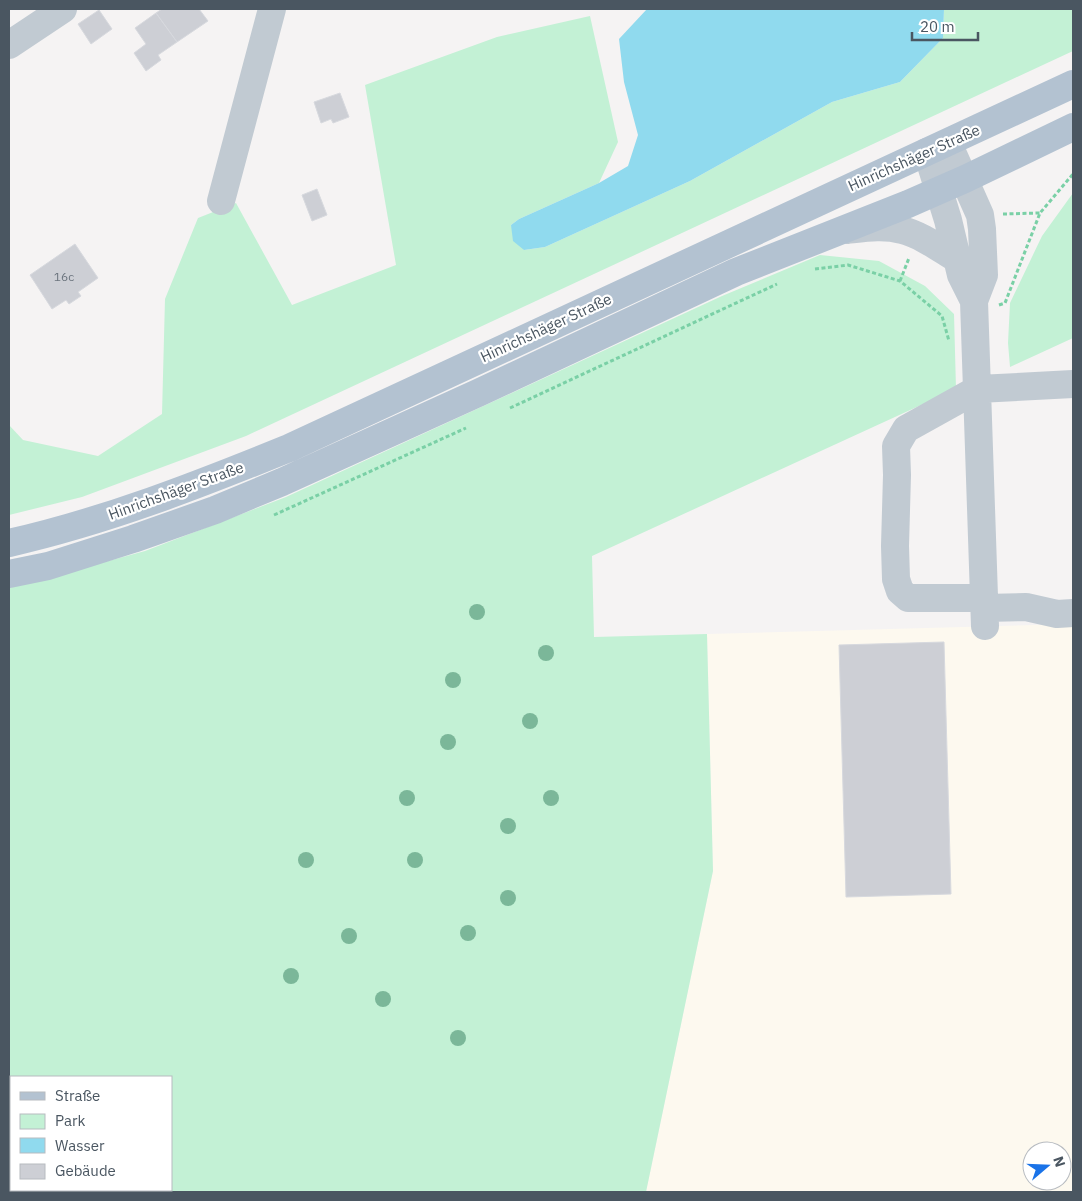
<svg xmlns="http://www.w3.org/2000/svg" width="1082" height="1201" font-family="'IBM Plex Sans',sans-serif">
<rect width="100%" height="100%" fill="#f5f3f3"/>
<path fill="#fdf9ef" fill-rule="evenodd" d="M1073,624V1192H646L713,871L707,634ZM1032,1151H1062V1181H1032Z"/>
<path fill="#c3f1d5" fill-rule="evenodd" d="M944,9H1073V51L246,436L82,497L9,515V425L23,440L98,456L162,414L165,299L198,218L236,203L292,305L396,265L365,85L497,37L590,16L618,142L599,183L519,219L511,225L524,250L545,247L690,181L832,102L900,82L943,38Z
M1073,193V338L1010,367L1008,343L1010,303L1042,236Z
M820,255L879,261L925,286L954,314L956,389L592,556L594,637L707,634L713,871L646,1192H9V588L145,551L286,497L722,296ZM11,1077H171V1190H11Z"/>
<path fill="#90daee" d="M647,9H944L943,38L900,82L832,102L690,181L545,247L524,250L513,241L511,225L519,219L599,183L628,166L638,135L624,82L619,39Z"/>
<path fill="#cdcfd5" stroke="#d7d9de" d="M162,9H199L208,21L177,42L156,13Z
M99,10L112,29L91,44L78,24Z
M156,13L177,42L158,55L161,60L146,71L134,53L146,44L135,28Z
M340,93L349,117L333,123L331,119L321,123L314,102Z
M317,189L327,215L312,221L302,195Z
M75,244L98,278L78,292L81,296L69,304L66,300L52,309L30,275Z
M944,642L951,894L846,897L839,645Z"/>
<g fill="none" stroke-linecap="round" stroke-linejoin="round">
<path stroke="#7ad0a6" stroke-width="3" stroke-dasharray="4 2.5" stroke-linecap="butt" d="M1003,214L1040,213
M815,269L848,265L900,281L942,316L949,341
M900,281L909,258
M999,305L1005,303L1040,213L1073,174
M510,408L777,284
M274,515L466,428"/>
<path stroke="#c1cad2" stroke-width="28" d="M9,45L63,9
M948,143L980,215L982,229L984,275L974,301L985,626
M927,152L948,220L961,275L974,301
M221,201L272,9
M847,230C865,228 884,225 902,230C922,235 940,249 957,259
M983,598H908L900,591L896,579L895,546L897,475L896,446L906,429L978,389L1073,384
M984,608L1026,607L1057,614L1073,613"/>
<path stroke="#b3c2d1" stroke-width="28" d="M9,543C106,521 198,485 289,448L1073,84
M9,574L48,566L133,539L215,510L282,482L478,393L736,272L908,204L965,179L1073,127"/>
</g>
<g fill="#7bb799">
<circle cx="477" cy="612" r="8"/>
<circle cx="546" cy="653" r="8"/>
<circle cx="453" cy="680" r="8"/>
<circle cx="530" cy="721" r="8"/>
<circle cx="448" cy="742" r="8"/>
<circle cx="407" cy="798" r="8"/>
<circle cx="551" cy="798" r="8"/>
<circle cx="508" cy="826" r="8"/>
<circle cx="306" cy="860" r="8"/>
<circle cx="415" cy="860" r="8"/>
<circle cx="508" cy="898" r="8"/>
<circle cx="468" cy="933" r="8"/>
<circle cx="349" cy="936" r="8"/>
<circle cx="291" cy="976" r="8"/>
<circle cx="383" cy="999" r="8"/>
<circle cx="458" cy="1038" r="8"/>
</g>
<g text-anchor="middle" stroke-width="4.5" stroke-linejoin="round" paint-order="stroke">
<g font-size="12" fill="#6b747e">
<text x="64" y="281">16c</text>
</g>
<g font-size="15" fill="#4a5661" stroke="#fff">
<text transform="translate(914 158) rotate(-24)" y="5">Hinrichshäger Straße</text>
<text transform="translate(546 328) rotate(-25)" y="5">Hinrichshäger Straße</text>
<text transform="translate(176 491) rotate(-20)" y="5">Hinrichshäger Straße</text>
</g>
</g>
<rect width="1082" height="1201" fill="none" stroke="#4a5661" stroke-width="20"/>
<rect x="10" y="1076" width="162" height="115" fill="#ffffff" stroke="#b7bbc0"/>
<rect x="20" y="1092" width="25" height="8" fill="#b3c2d1" stroke="#b7bbc0"/>
<text x="55" y="1101" font-size="15" fill="#4a5661">Straße</text>
<rect x="20" y="1114" width="25" height="15" fill="#c3f1d5" stroke="#b7bbc0"/>
<text x="55" y="1126" font-size="15" fill="#4a5661">Park</text>
<rect x="20" y="1138" width="25" height="15" fill="#90daee" stroke="#b7bbc0"/>
<text x="55" y="1151" font-size="15" fill="#4a5661">Wasser</text>
<rect x="20" y="1164" width="25" height="15" fill="#cdcfd5" stroke="#b7bbc0"/>
<text x="55" y="1176" font-size="15" fill="#4a5661">Gebäude</text>
<g transform="translate(1047 1166) rotate(71)"><circle r="24" fill="#ffffff" stroke="#b7bbc0"/>
<path d="M0-4L9 19L0 12L-9 19Z" fill="#1a73e8"/>
<text y="-8" font-size="14" font-weight="bold" text-anchor="middle" fill="#4a5661">N</text>
</g>
<path d="M912 32v8h66v-8" fill="none" stroke="#4a5661" stroke-width="2.5"/>
<text x="920" y="32" font-size="15" fill="#4a5661" stroke="#ffffff" stroke-width="4" paint-order="stroke">20 m</text>
</svg>
